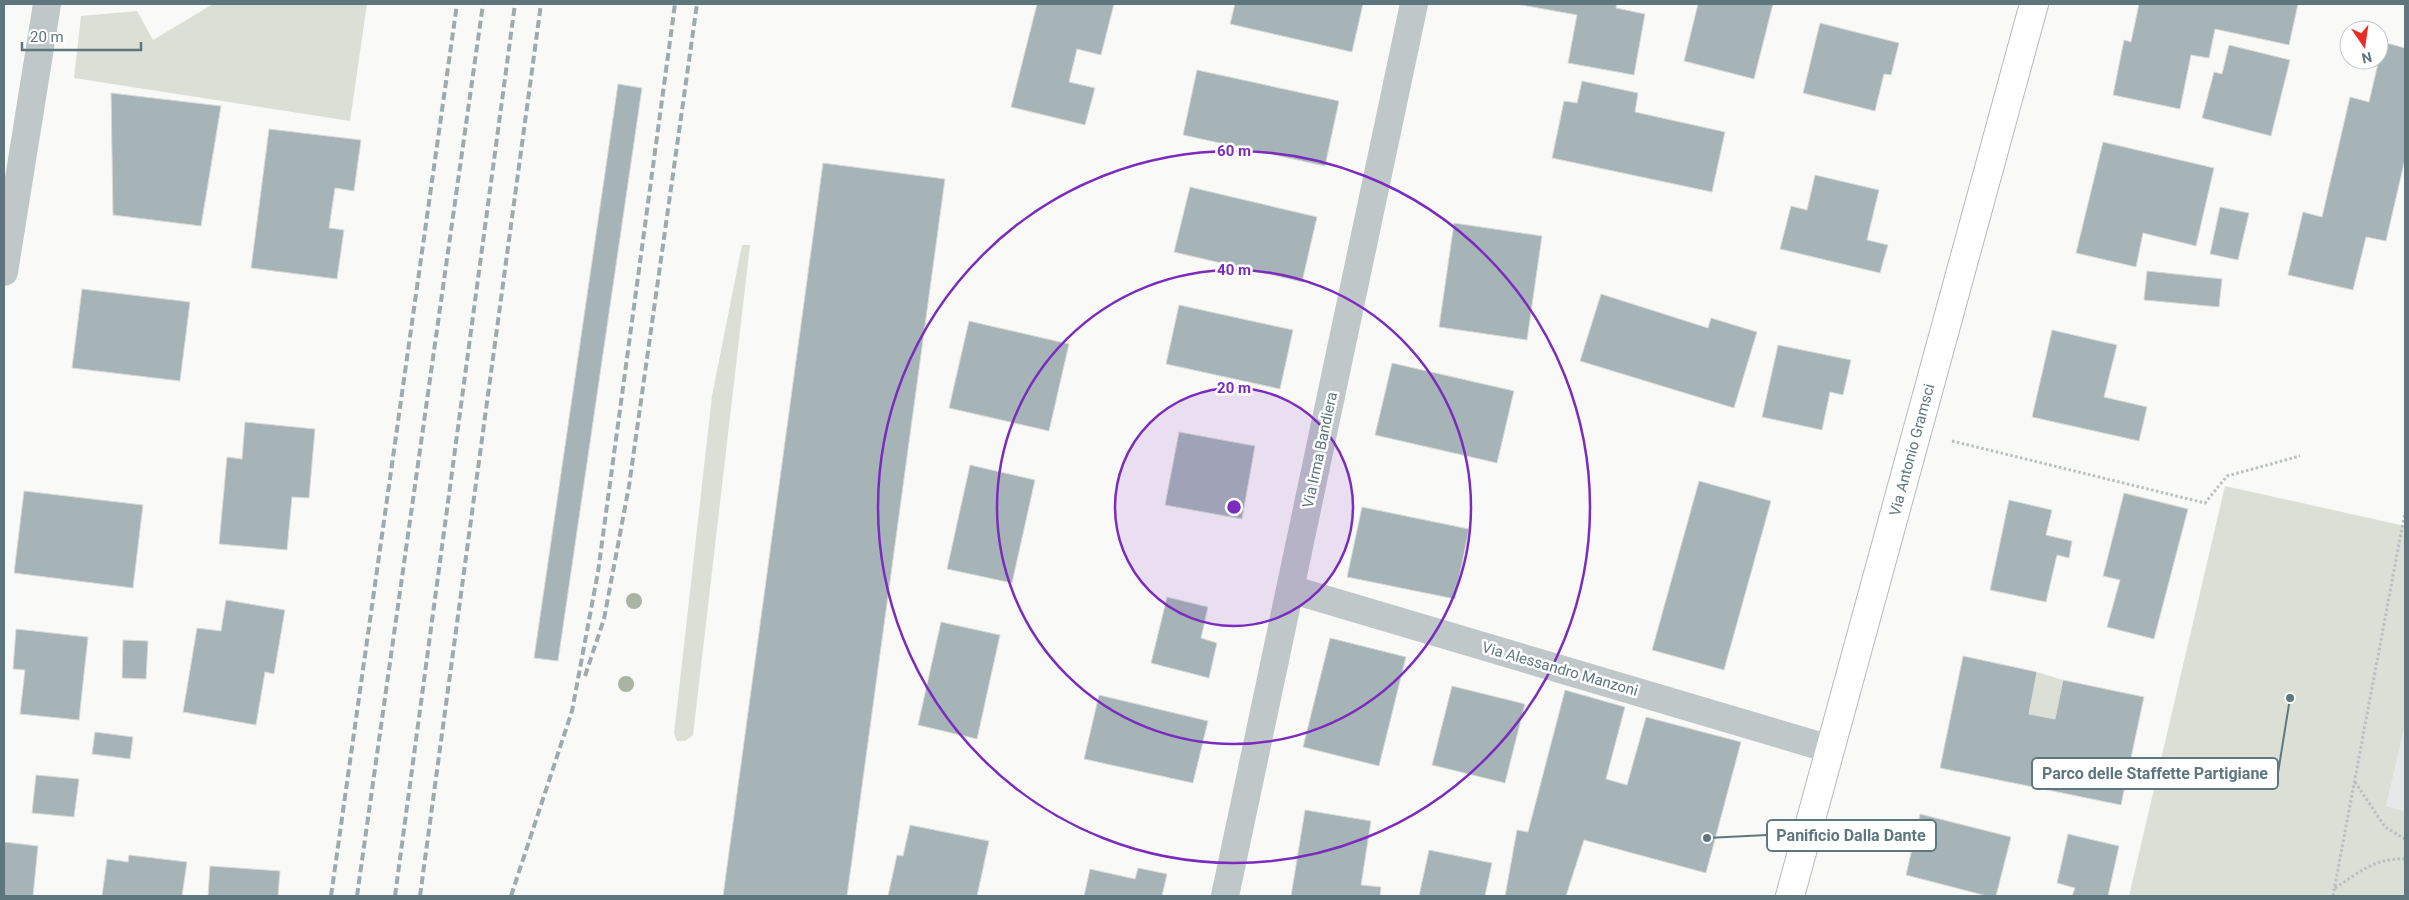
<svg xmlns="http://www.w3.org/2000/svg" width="2409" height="900" font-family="Roboto,sans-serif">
<rect width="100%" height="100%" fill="#f9f9f7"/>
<path fill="#e7e9e8" d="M2405,719V811L2386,806Z"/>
<path fill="#dbdfd6" d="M213,4H367L350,121L74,78L81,16L137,11L153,40Z
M742,245H750L693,735L685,741H677L674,734L712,396Z
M2225,486L2405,526V724L2386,806L2405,811V896H2129Z
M2037,672L2063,680L2055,719L2029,714Z"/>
<path fill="#a6b4b7" stroke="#dbdbd9" d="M1037,4H1114L1101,55L1077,49L1069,82L1095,88L1085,125L1011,107Z
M1235,4H1363L1352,52L1230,24Z
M1516,4H1617L1616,8L1645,14L1634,75L1568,63L1577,15Z
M1698,4H1773L1754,79L1684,61Z
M2139,4H2298L2289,45L2215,29L2209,58L2191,55L2180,109L2113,95L2124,40L2131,42Z
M1820,23L1899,43L1891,75L1884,74L1875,111L1803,93Z
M2383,42L2405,48V159L2386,241L2366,237L2353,290L2288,275L2303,212L2322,217L2350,97L2369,102Z
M2229,45L2290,60L2271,136L2202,118L2214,72L2222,74Z
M1197,70L1339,101L1325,166L1183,135Z
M1582,81L1638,93L1635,112L1725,132L1712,192L1552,158L1564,101L1577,103Z
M618,84L642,88L558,661L534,658Z
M111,93L221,106L201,226L113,215Z
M269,129L361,140L354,191L335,188L329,228L344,230L337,279L251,268Z
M2103,142L2214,168L2196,246L2143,233L2136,267L2076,253Z
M823,163L945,179L847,896H723Z
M1815,175L1879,190L1867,240L1888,245L1880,273L1780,249L1791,206L1807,210Z
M1190,187L1317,217L1302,282L1174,252Z
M2220,207L2249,213L2238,260L2210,254Z
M1454,223L1542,236L1527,340L1439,327Z
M2147,271L2222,279L2219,307L2144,300Z
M82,289L190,302L180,381L72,368Z
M1601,294L1708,328L1711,318L1757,332L1734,408L1580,361Z
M1179,305L1293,330L1280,389L1166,364Z
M969,321L1069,344L1049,431L949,408Z
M2052,330L2117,345L2104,397L2147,407L2139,441L2032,417Z
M1778,345L1851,360L1843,395L1830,392L1822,430L1762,417Z
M1392,363L1514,391L1497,463L1375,435Z
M245,422L315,429L309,498L292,497L287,550L219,544L227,457L242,459Z
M1179,432L1255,446L1242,519L1165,505Z
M970,465L1035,480L1012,583L947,569Z
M1699,481L1771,501L1724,670L1652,650Z
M24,491L143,505L133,588L14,573Z
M2124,493L2188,509L2154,639L2107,627L2120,580L2103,576Z
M2009,500L2052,510L2046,535L2072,541L2069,558L2057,555L2046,602L1990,590Z
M1362,507L1469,529L1455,599L1347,577Z
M1167,597L1208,607L1201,638L1217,643L1209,678L1151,663Z
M226,600L285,610L274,674L265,672L256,725L183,712L197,628L221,631Z
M941,622L1000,635L977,739L918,725Z
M16,629L88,637L79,720L20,714L25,670L13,669Z
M1330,638L1406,657L1379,766L1303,747Z
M123,640L148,641L146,679L122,678Z
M1963,656L2037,672L2029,714L2055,719L2063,680L2144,697L2121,805L1940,768Z
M1452,686L1525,704L1505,783L1432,765Z
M1565,690L1625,707L1606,779L1627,785L1646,717L1741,742L1706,873L1584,840L1566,896H1505L1517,830L1528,832Z
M1099,695L1208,721L1193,783L1084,759Z
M95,732L133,737L130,759L92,754Z
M36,775L79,779L74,817L32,813Z
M1305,810L1371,821L1361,885L1381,887L1380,896H1291Z
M1920,814L2011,837L1996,896H1987L1906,875Z
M910,825L989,841L977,896H888L897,855L903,856Z
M2068,834L2119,846L2108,896H2072L2075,888L2057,883Z
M4,842L38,846L33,896H4Z
M1429,850L1492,863L1485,896H1419Z
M129,855L187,862L182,896H102L107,859L128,862Z
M210,866L280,871L278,896H208Z
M1138,868L1167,874L1162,896H1084L1090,869L1135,879Z"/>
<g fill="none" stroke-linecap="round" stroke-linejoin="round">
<defs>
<path id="major" d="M1790,896L2034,4"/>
</defs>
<use href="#major" stroke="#b3bbbe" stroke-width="30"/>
<path stroke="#babfc1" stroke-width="3" stroke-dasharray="2.5 2.5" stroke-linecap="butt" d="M1952,441L2205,503L2227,476L2300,456
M2355,782L2385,827L2405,839
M2335,888C2360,872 2374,858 2405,859
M2333,896L2405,512"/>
<path stroke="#c0c7c9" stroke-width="28" d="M4,272L47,4
M1290,589L1830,749
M1225,896L1414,4"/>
<use href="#major" stroke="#fff" stroke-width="28"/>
<path stroke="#9faaae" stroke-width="4" stroke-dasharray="8 4" stroke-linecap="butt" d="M585,676L604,619L629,486L697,4
M331,896L457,4
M357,896L483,4
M395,896L515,4
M420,896L541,4
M511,896L572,711L598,572L675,4"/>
</g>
<g fill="#abb3a5">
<circle cx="634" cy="601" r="8"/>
<circle cx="626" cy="684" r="8"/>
</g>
<circle cx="1234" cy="507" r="119" fill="#7b2cbf" fill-opacity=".12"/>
<g fill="none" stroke="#7b2cbf" stroke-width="2.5">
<circle cx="1234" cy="507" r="119"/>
<circle cx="1234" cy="507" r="237"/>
<circle cx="1234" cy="507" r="356"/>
</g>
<g text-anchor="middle" stroke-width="5" stroke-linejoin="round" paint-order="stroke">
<g font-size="15" fill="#5e767d" stroke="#fff">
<text transform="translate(1320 450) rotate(-78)" y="5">Via Irma Bandiera</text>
<text transform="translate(1912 450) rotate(-75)" y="5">Via Antonio Gramsci</text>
<text transform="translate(1560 669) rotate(16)" y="5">Via Alessandro Manzoni</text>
</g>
</g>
<circle cx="1234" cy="507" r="8" fill="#7b2cbf" stroke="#fff" stroke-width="2.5"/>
<g font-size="15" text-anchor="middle" font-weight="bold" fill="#7b2cbf" stroke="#fff" stroke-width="5" stroke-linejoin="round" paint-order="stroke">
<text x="1234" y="156">60 m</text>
<text x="1234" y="275">40 m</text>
<text x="1234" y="393">20 m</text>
</g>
<path fill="none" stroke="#5e767d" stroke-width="2" d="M2290 698L2278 773M1707 838L1767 835"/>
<g fill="#5e767d" stroke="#fff" stroke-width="2">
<circle cx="2290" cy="698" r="5"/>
<circle cx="1707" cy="838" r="5"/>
</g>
<g fill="#fff" stroke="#5e767d" stroke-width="2">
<rect x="2032" y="758" width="246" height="31" rx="5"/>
<rect x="1767" y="820" width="169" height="31" rx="5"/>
</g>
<g font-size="16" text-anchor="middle" font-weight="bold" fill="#5e767d">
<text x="2155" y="779">Parco delle Staffette Partigiane</text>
<text x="1851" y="841">Panificio Dalla Dante</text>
</g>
<rect width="2409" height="900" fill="none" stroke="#5e767d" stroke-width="10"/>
<g transform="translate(2364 45) rotate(167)"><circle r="24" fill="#ffffff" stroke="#bfc8cb"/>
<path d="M0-4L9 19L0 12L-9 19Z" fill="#eb2925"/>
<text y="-8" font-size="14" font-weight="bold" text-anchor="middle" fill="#5e767d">N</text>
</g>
<path d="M22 42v8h119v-8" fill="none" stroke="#5e767d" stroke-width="2.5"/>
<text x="30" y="42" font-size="15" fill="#5e767d" stroke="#ffffff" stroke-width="4" paint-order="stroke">20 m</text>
</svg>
